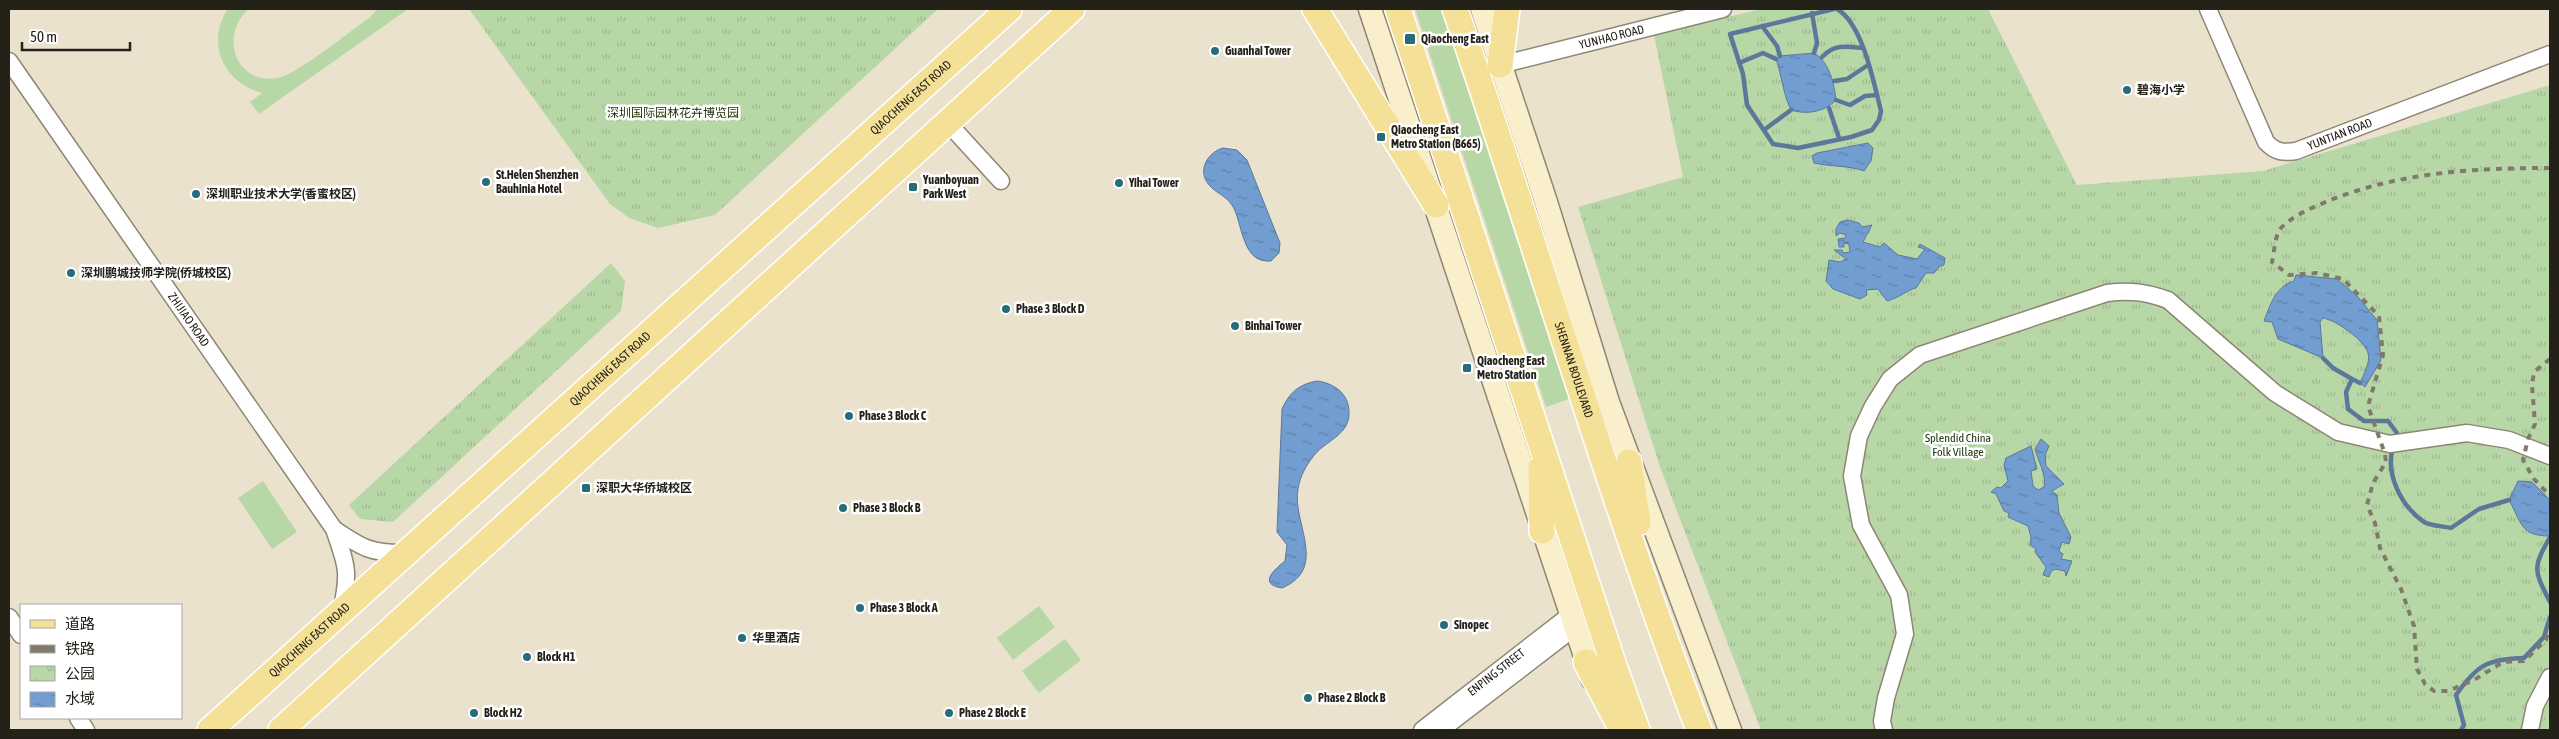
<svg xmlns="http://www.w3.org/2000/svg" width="2559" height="739" font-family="'Asap Condensed','Noto Sans SC',sans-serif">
<defs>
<pattern id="park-tufts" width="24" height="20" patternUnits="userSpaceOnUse" patternTransform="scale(1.25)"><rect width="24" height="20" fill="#b8d7a7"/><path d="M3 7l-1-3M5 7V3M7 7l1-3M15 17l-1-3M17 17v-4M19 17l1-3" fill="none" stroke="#9eb88f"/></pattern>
<pattern id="water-ripples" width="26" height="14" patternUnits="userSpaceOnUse" patternTransform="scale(1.25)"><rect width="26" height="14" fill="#729dd1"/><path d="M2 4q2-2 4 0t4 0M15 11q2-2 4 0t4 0" fill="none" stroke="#5d80a9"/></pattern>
</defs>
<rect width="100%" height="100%" fill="#ebe2ce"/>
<path fill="#b8d7a7" d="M228,9H249C219,34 235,85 277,78C297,75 350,31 369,18L378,9H408L259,114L250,102L262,93C224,83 205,43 228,9Z
M1415,9H1441L1569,399L1546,407Z
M263,481L297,532L272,549L238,498Z
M1039,606L1055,627L1013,660L997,638Z
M1065,639L1081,660L1039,693L1022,671Z"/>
<path fill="url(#park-tufts)" d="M469,9H938L715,215L658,228L629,218L610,204Z
M1761,9H1988L2077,185L2263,171L2550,85V730H1761L1660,467L1578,207L1683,177L1654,35Z
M611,263L625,281L621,311L393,522L360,519L349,505Z"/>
<path fill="url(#water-ripples)" stroke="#5b789a" d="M1814,53C1829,61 1834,83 1836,100C1825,112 1806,115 1791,110C1783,94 1782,76 1776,59L1780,56Z
M1868,143L1873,148L1871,161L1864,171C1847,165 1831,167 1814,163L1812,156L1817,153Z
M1223,148L1237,150L1247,160L1280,243L1279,253L1271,261C1241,264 1243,222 1232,205C1226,196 1218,194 1211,187C1196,173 1206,153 1223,148Z
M1847,220L1859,223L1862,227L1872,225L1863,242L1880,247L1884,243L1898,255L1917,259L1925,249L1918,247L1920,244L1945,258L1944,265L1940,266L1934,273H1926L1916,288C1909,289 1899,298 1887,301L1878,289L1866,290L1867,295L1860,299L1833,289L1826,281L1829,260L1840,262L1846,259L1834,250H1842L1843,253L1850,252L1849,244L1844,243V247H1839L1838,239L1845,238L1846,235L1840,233L1836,236V229L1840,222Z
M2296,275L2337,279L2358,297L2377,320L2381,360L2365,387L2360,383C2363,375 2371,362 2368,353C2364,340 2336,320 2323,318L2320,322L2323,358L2278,339L2272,322L2264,321C2270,305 2276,286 2294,281Z
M1317,381C1333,383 1349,393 1349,412C1350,433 1330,439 1317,452C1308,462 1300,475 1298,489C1292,523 1329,568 1282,588C1257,584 1275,569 1285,561L1287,545L1277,532L1282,409C1289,393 1299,384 1317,381Z
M2041,439L2049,446L2045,455L2046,466L2064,484L2052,491L2057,495L2059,513L2071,537L2069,544L2062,542L2059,551L2063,554L2061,559L2072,561L2066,576L2065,571L2056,569L2051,571L2049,577L2043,575L2046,567L2035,552L2036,549L2030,545L2031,537L2028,526L2008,517L2009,513L2004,511L1996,494L1991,492L1997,487L2001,488L2008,481L2004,465L2006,458L2031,446L2037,469L2031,471L2033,486L2038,490L2044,487C2047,476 2038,461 2035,449Z
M2518,481L2532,482L2550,500V536C2520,536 2522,523 2509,500Z"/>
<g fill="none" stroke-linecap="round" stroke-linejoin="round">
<path stroke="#5b789a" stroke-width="4.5" d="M1834,9L1730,34L1743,74L1747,105L1773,144L1798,148L1851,137L1872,130L1879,120L1881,111C1874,84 1863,24 1837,9
M1812,13L1817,43L1814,53
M1762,26L1777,46L1780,56
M1822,57C1834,44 1846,46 1863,48
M1739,63L1763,53L1776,59
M1834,81L1847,79L1868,65
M1836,100L1850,105L1865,96L1877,95
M1829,108L1839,138
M1764,130L1791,110
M2323,358L2333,368L2352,379
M2360,383L2352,379L2346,392L2348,409L2364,421H2388L2397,433L2395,439
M2393,447C2385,474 2401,506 2424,522C2431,526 2443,526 2451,528L2479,509L2509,500
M2550,537C2532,569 2534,570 2550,602
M2461,730L2464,725L2456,695C2477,665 2487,659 2524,658L2544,637L2550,617"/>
<defs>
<g id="street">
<path id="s1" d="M2208,9L2266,142C2275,152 2283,153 2296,151L2550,54"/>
<path id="s2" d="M9,61L334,529C347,566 350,572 341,612"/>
<path id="s3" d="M1500,65L1723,9"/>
<path d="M947,122L1001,181"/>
<path d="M334,529C362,548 372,554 407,553"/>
<path d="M9,617L21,635"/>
<path d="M78,718L86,730"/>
<path id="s4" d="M1422,730L1570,615"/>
<path d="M1441,730L1574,628"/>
<path d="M1884,730L1882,721L1886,698L1905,634L1899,595L1861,525L1852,476L1859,436L1873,406L1890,379L1920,355L2107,293C2130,290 2146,292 2168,300L2275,393L2338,432L2390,444L2467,433L2509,440L2550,456"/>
<path d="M2530,730L2535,706L2550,677"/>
</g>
<path id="secondary" d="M1370,9L1593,680
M1482,9L1546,202L1608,402L1730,730"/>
<g id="primary">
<path d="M1315,9L1436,205"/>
<path d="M1398,9L1615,669L1637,730"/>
<path id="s5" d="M1455,9C1538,249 1608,493 1699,730"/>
<path d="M1500,65L1507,9"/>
<path d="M1629,462L1638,523"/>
<path d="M1541,468L1542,531"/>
<path d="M1586,662L1622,730"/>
<path id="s6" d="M210,730L1009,9"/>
<path d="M281,730L1072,9"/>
</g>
</defs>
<use href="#street" stroke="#8e8674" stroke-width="19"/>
<use href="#secondary" stroke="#8e8674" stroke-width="25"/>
<use href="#primary" stroke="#fff" stroke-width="28"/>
<use href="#street" stroke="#fff" stroke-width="16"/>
<use href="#secondary" stroke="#f9f0cb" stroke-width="22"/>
<use href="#primary" stroke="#f4e097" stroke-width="25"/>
<path stroke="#807a6d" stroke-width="4" stroke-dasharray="6 6" stroke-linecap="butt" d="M2550,168C2476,168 2403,172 2333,199C2314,207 2294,214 2280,229C2275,236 2274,253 2272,262L2289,275L2317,273L2343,279L2379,316L2383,355L2368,406L2385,454L2386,462L2373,483L2367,505L2375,523L2380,548L2401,589L2414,626L2417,669L2425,684L2434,691H2448L2474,680L2503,662L2524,661L2546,640L2550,627
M2550,359L2534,372L2532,385L2535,424L2528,439L2523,460L2534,479L2550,496"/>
</g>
<g fill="#266c7b" stroke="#fff" stroke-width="2">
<rect x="1404" y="33" width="12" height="12" rx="2.5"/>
<circle cx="1215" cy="51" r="5"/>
<circle cx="2127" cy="90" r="5"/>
<rect x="1376" y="132" width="10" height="10" rx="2.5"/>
<circle cx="486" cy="182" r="5"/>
<circle cx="1119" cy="183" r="5"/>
<rect x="908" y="182" width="10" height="10" rx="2.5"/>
<circle cx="196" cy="194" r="5"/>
<circle cx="71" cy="273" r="5"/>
<circle cx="1006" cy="309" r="5"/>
<circle cx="1235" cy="326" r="5"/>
<rect x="1462" y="363" width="10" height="10" rx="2.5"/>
<circle cx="849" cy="416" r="5"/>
<rect x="581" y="483" width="10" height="10" rx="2.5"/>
<circle cx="843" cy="508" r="5"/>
<circle cx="860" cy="608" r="5"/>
<circle cx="1444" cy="625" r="5"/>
<circle cx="742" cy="638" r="5"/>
<circle cx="527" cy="657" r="5"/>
<circle cx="1308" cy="698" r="5"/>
<circle cx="474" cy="713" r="5"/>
<circle cx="949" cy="713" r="5"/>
</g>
<g text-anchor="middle" stroke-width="5" stroke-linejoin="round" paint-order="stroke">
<g font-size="12" fill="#242119" stroke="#fff">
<text dy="4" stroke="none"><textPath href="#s3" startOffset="115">YUNHAO ROAD</textPath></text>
<text dy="4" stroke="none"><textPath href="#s6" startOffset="944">QIAOCHENG EAST ROAD</textPath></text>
<text dy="4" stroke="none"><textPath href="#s1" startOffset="225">YUNTIAN ROAD</textPath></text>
<text dy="4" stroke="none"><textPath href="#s2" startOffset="315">ZHIJIAO ROAD</textPath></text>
<text dy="4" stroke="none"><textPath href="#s6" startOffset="539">QIAOCHENG EAST ROAD</textPath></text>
<text dy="4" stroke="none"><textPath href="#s5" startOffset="380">SHENNAN BOULEVARD</textPath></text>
<text dy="4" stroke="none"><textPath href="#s6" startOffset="134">QIAOCHENG EAST ROAD</textPath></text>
<text dy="4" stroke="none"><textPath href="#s4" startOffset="94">ENPING STREET</textPath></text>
</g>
<g font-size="12" font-weight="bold" fill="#242119" stroke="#fff" text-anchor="start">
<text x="1421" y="43">Qiaocheng East</text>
<text x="1225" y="55">Guanhai Tower</text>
<text x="2137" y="94">碧海小学</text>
<text x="1391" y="134">Qiaocheng East<tspan x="1391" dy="14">Metro Station (B665)</tspan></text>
<text x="496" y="179">St.Helen Shenzhen<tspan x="496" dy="14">Bauhinia Hotel</tspan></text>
<text x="923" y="184">Yuanboyuan<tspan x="923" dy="14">Park West</tspan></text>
<text x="1129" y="187">Yihai Tower</text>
<text x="206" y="198">深圳职业技术大学(香蜜校区)</text>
<text x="81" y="277">深圳鹏城技师学院(侨城校区)</text>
<text x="1016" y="313">Phase 3 Block D</text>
<text x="1245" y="330">Binhai Tower</text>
<text x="1477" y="365">Qiaocheng East<tspan x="1477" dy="14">Metro Station</tspan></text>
<text x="859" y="420">Phase 3 Block C</text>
<text x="596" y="492">深职大华侨城校区</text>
<text x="853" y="512">Phase 3 Block B</text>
<text x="870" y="612">Phase 3 Block A</text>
<text x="1454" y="629">Sinopec</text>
<text x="752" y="642">华里酒店</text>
<text x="537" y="661">Block H1</text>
<text x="1318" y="702">Phase 2 Block B</text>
<text x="484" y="717">Block H2</text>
<text x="959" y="717">Phase 2 Block E</text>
</g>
<g font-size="12" fill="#213910" stroke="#fff">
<text x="673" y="117">深圳国际园林花卉博览园</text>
<text x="1958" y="442">Splendid China<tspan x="1958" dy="14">Folk Village</tspan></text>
</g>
</g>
<rect width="2559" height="739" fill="none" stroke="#242119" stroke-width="20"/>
<rect x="20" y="604" width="162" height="115" fill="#ffffff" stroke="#a7a6a3"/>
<rect x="30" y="620" width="25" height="8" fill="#f4e097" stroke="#a7a6a3"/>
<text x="65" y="629" font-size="15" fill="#242119">道路</text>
<rect x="30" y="645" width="25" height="8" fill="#807a6d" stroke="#a7a6a3"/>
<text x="65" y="654" font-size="15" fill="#242119">铁路</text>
<rect x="30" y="666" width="25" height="15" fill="url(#park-tufts)" stroke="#a7a6a3"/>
<text x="65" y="679" font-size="15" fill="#242119">公园</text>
<rect x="30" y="692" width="25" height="15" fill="url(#water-ripples)" stroke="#a7a6a3"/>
<text x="65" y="704" font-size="15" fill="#242119">水域</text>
<path d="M22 42v8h108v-8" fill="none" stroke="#242119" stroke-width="2.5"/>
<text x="30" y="42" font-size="15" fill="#242119" stroke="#ffffff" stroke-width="4" paint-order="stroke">50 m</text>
</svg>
